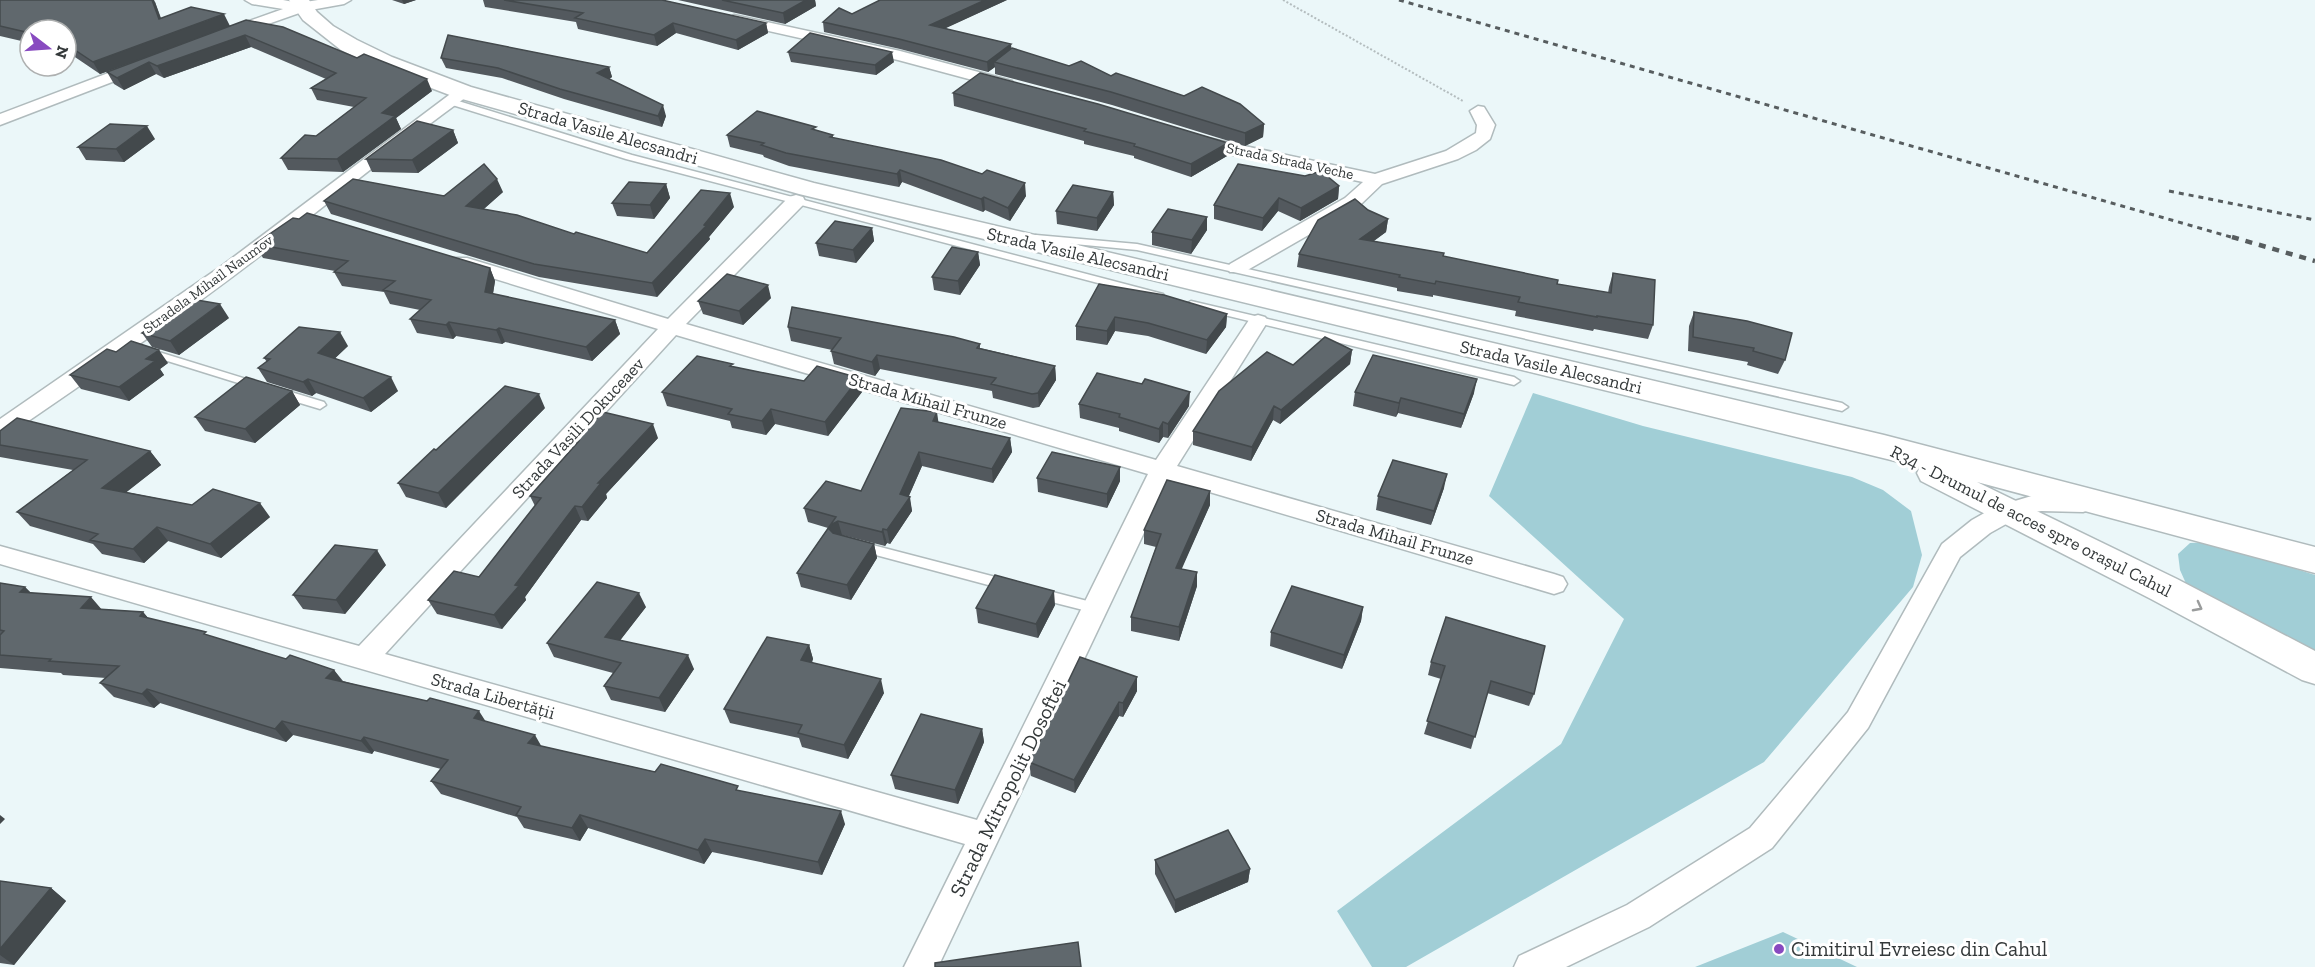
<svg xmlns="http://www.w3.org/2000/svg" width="2315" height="967" font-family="'Zilla Slab',serif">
<rect width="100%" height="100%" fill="#ebf7f9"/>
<path fill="#a1ced6" d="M1533,393L1643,426L1852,477L1883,490L1911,511L1922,555L1913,587L1764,762L1406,967H1372L1337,911L1561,744L1624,619L1489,496Z
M2212,542L2315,575V659L2188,588L2180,570L2178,554L2190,543Z
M1783,932L1857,967H1695Z"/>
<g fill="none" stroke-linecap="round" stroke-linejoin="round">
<defs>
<path id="service" d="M446,99H452L632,155L1163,294L1164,296L1163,298H1155L626,159L446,103Z
M1036,235L1137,244L1842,403L1848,407L1842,411L1137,250L1033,240V236Z
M1191,301L1514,377L1520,381L1514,385L1187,306L1186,304Z
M149,349L259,383L261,385L259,387H251L145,354L144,352L145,350Z
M281,389L324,402L326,405L320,409L277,396L275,393Z
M861,542L1007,580L1012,582L1013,585L1012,588L1007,590L857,550L855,547L857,544Z
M1041,589L1095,603L1100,604L1102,608L1100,612L1095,613L1036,598L1034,594L1036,590Z"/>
<path id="minor" d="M245,0H283L299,3L318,0H351L344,4L305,11L231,37H221L218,34L221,31L283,9L252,4Z
M734,15L900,51L1012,81L1014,84L1006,89L898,60L729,22L727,19Z
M140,61L146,63L148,66L146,69L0,125V114Z
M463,87L469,89L471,92L469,95C402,143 339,195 274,245C188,312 98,373 8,435L0,438V419L223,265L457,89Z
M1478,106L1484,107L1495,125L1490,139L1476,150L1458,159L1382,184L1359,206L1244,272H1230L1227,268L1230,264L1345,198L1363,182L1214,151L1192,145L1189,141L1192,137L1198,136L1375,174L1446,151L1476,133L1477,125L1470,111Z
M796,195L803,197L805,201L803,205L686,324L1156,460L1251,317L1258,315L1265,317L1268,321L1177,466L1554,574L1563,577L1567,584L1563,591L1554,594L1169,480L938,967H904L965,844L0,564V546L359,646L658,329L453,266L450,262L453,258H467L668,319L789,197ZM676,335L1148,474L977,820L385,654Z
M2041,493L2083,494L2092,497L2095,503L2092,509L2083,512L2041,511L2024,514L1990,533L1960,557L1868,728L1772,848L1649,927L1566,967H1514L1519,956L1627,905L1750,828L1848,712L1942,544L1972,520L1995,507Z"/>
<path id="secondary" d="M289,0H309L317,12L333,26L357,40L392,57L471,87L814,183L1884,435L2315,547V573L1977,482L2177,579L2315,651V684L2302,680L2151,599L1921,481L1917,473L1920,467L799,194L455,97L376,67L341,50L303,20Z"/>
</defs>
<use href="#service" stroke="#b0bbbd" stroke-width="3"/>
<use href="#minor" stroke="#b0bbbd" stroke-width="3"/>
<use href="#secondary" stroke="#b0bbbd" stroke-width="3"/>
<path stroke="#b4bdbf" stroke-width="2" stroke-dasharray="2 2" stroke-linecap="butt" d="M1283,0L1463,101"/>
<use href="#service" fill="#fff" fill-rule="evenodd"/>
<use href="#minor" fill="#fff" fill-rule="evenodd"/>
<use href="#secondary" fill="#fff" fill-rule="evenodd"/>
<path stroke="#575d5f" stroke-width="3" stroke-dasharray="5 5" stroke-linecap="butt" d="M1399,0L2238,239
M2169,191L2315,220"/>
<path stroke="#575d5f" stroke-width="4.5" stroke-dasharray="7 7" stroke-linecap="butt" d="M2232,237L2315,261"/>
</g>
<path fill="#53595e" d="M0,0L155,2L161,18L230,26L432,91L396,118L401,129L343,172L288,170L281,158L316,136L354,107L317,100L311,88L326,79L251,47L164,78L156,74L124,90L114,84L107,72L142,59L100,74L66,51V30H30V43L0,36Z
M392,0H416L404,4Z
M483,0H662L766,23L768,33L738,50L676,33L657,46L578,29L576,22L485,7Z
M678,0H815L816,6L785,24Z
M1007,0L945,28L1069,66L1111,76L1264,124L1263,137L1245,146L1112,105L995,74V67L988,72L900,49L824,32L823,22L852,14Z
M788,52L894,62L876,75L791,62Z
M441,58L609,67L612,77L609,79L666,116L662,127L564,99L502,78L446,68Z
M953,93L1227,156L1191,177L1134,158V156L1084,144V141L954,106Z
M453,130L458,143L418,173L372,172L366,159Z
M817,131L833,135V138L1026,196L1010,221L985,210L983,212L902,182L899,187L789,166L764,157L763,155L730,147L727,135Z
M155,139L124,162L86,160L78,147Z
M666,184L670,198L654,219L617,216L612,203Z
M1339,186L1338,199L1300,221L1278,211L1262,231L1214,219V205Z
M503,192L484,209L574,234L647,253L734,207L709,237L710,239L657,297L539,277L331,214L324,201Z
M1113,192L1114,205L1097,231L1057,224L1056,211Z
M1388,219L1386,232L1374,241L1443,256L1557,284L1608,293L1609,287L1613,273L1653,325L1648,339L1594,329L1593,331L1515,316L1516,311L1433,295V297L1397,291V288L1297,267L1299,254Z
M872,228L874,241L856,263L819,256L816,243Z
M1207,230L1191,254L1152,245V232Z
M255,244L490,268L495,281L493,294L615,320L620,334L592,361L505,342L502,344L456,336L453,339L417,333L410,319L420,310L390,304L384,292L342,286L334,272L335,271L263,258Z
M978,252L980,265L960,295L934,290L932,277Z
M1099,284L1227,314L1226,327L1206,354L1148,336L1115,331L1107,345L1076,340V326Z
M771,298L743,325L703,314L698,301Z
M1694,312L1785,360L1778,374L1747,365L1748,362L1688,351L1689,326Z
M229,318L179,355L152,347L142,333Z
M788,327L980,344V348L1055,366L1056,380L1039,407L1033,408L993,398L992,391L880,369L875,376L834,364L831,351L832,350L791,341Z
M348,346L335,358L398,391L371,412L316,393L312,396L267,382L258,368L267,362L264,358Z
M1352,350L1350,364L1280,424L1273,420L1251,461L1193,445V431L1293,365Z
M168,363L160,369L164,375L129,401L81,389L70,375Z
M733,367L804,381L862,392L828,436L775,424L766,435L732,428L730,421L667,406L662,392Z
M292,391L300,405L255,443L205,431L195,417Z
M1355,392L1474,393L1461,428L1398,413L1396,417L1353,406Z
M1079,404L1189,406L1168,438L1163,437L1159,443L1119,431V428L1080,418Z
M545,408L446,508L406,497L398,483L436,450Z
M939,422L1010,438L1012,452L993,483L922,466L909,496L912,511L890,544L887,543L885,546L842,535L874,544L877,558L851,600L801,587L797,573L828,528L808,522L804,508L861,491Z
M0,431L150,451L161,465L126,492L192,505L270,517L221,558L168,541L144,563L102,554L93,544L30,526L17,512L73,470L0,457Z
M658,438L606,494L607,498L588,521L581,520L525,597L526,600L502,629L437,614L428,600L479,577L535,506L530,496L576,444L575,440Z
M1120,467V481L1107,508L1038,492L1037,478Z
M1444,488L1431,525L1376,510L1378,496Z
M1210,491V505L1181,569L1197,572V586L1179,641L1131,631V617L1156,547L1144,544V530Z
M386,565L345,614L303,609L293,595Z
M0,583L25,587L31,593L101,609L143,612L148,618L286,659L334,670L343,681L485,721L541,746L740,791L845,824L822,875L712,852L704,864L588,828L580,841L524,828L517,817L441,794L431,781L441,769L374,751L372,754L293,735L286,742L160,703L154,708L114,697L100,683L106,678L63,675L61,673L0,668Z
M1055,605L1038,638L978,623L976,608Z
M646,607L620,640L694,669L665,712L611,700L604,686L613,673L554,657L547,643Z
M1363,607L1361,621L1342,669L1270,646L1271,632Z
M809,645L813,659L812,663L884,693L848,759L802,747L799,738L730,723L724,709Z
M1431,662L1534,694L1529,706L1487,693L1471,749L1424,734L1441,679L1428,675Z
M1067,684L1137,691L1123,717L1119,716L1075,793L1031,776L1029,762L1067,688Z
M982,729L984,742L958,804L895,789L891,775Z
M1155,860L1250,869L1248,882L1175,913L1155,874Z
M0,881L51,888L66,901L14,965L0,963Z"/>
<path fill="#43494c" d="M152,0H154L155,2L165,31L159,19Z
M402,0H416L404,4Z
M806,0H815L816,6L785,24L783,13Z
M985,0H1007L931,35L930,25Z
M224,14L230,26L100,74L93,62Z
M673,23L676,33L657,46L654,35Z
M766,23L768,33L738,50L736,40Z
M245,35L251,47L164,78L157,66Z
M1011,44L1012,54L994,62L995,67L988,72L987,62Z
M892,52L894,62L876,75L875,65Z
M149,62L156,74L124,90L117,78Z
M609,67L612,77L601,84L597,73Z
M427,79L432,91L396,118L401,129L343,172L337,159L382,113Z
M663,105L666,116L662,127L658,116Z
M1264,124L1263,137L1245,146V133Z
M147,126L155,139L124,162L116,149Z
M453,130L458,143L418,173L412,160Z
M1228,143L1227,156L1191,177V164Z
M900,170L902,182L899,187L897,174Z
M497,179L503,192L472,219L466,206Z
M1025,183L1026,196L1010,221L1008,208Z
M666,184L670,198L654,219L650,205Z
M1339,186L1338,199L1300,221L1301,208Z
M1113,192L1114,205L1097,231V218Z
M730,193L734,207L709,237L710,239L657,297L652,283L704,225Z
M984,197L985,210L983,212L981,199Z
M1279,198L1278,211L1262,231L1263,218Z
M1207,217V230L1191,254L1192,240Z
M1388,219L1386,232L1358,252L1360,239Z
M872,228L874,241L856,263L853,250Z
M978,252L980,265L960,295L958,281Z
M490,268L495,281L491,305L485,292Z
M768,285L771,298L743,325L739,311Z
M220,304L229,318L179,355L170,341Z
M1227,314L1226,327L1206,354L1207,340Z
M1115,317V331L1107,345V331Z
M615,320L620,334L592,361L586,347Z
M449,322L456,336L453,339L446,325Z
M499,328L505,342L502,344L496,330Z
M340,332L348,346L326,367L318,353Z
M159,350L168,363L160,369L164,375L129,401L119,387L146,359Z
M1352,350L1350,364L1280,424L1281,410Z
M877,355L880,369L875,376L872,362Z
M1055,366L1056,380L1039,407L1038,393Z
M391,377L398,391L371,412L363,398Z
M859,378L862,392L828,436L825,422Z
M308,379L316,393L312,396L303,382Z
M1477,379L1474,393L1461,428L1464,414Z
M292,391L300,405L255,443L245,429Z
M1190,392L1189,406L1168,438V424Z
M539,394L545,408L446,508L438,493Z
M1401,398L1398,413L1396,417L1399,403Z
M1274,406L1273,420L1251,461L1252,447Z
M771,409L775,424L766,435L762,421Z
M937,412L939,426L933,421Z
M1163,422V437L1159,443V429Z
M653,424L658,438L606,494L607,498L588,521L582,507L598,483Z
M1010,438L1012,452L993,483L992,469Z
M150,451L161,465L114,502L102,488Z
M919,452L922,466L906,502L910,497L912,511L890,544L887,530L900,494Z
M1120,467V481L1107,508V494Z
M1447,474L1444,488L1431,525L1434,511Z
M1210,491V505L1176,582V568Z
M260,503L270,517L221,558L210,544Z
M575,506L581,520L525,597L526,600L502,629L494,615L515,585Z
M838,521L842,535L835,538L829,529L832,524Z
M157,527L168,541L144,563L133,549Z
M883,529L887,543L885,546L882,532Z
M874,544L877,558L851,600L847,585Z
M377,550L386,565L345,614L336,600Z
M1197,572V586L1179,641V627Z
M25,587L39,601L20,592Z
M1054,591L1055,605L1038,638L1036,624Z
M639,593L646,607L612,651L605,637Z
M91,597L103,611L81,608Z
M1363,607L1361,621L1342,669L1344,655Z
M143,612L155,626L140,616Z
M809,645L813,659L805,674L801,660Z
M688,655L694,669L665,712L659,698Z
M334,670L344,684L326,678Z
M1137,677V691L1123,717V703Z
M881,679L884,693L848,759L844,745Z
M147,689L160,703L154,708L142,694Z
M1119,702V716L1075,793L1074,780Z
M479,711L488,725L474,718Z
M282,721L293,735L286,742L275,729Z
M982,729L984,742L958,804L955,790Z
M535,735L543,749L528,743Z
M364,737L374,751L372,754L361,741Z
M841,811L845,824L822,875L818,862Z
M0,815L5,819L0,824Z
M580,815L588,828L580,841L572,828Z
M705,839L712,852L704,864L698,850Z
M1250,869L1248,882L1175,913V900Z
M51,888L66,901L14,965L0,955V949Z"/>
<path fill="#60686d" stroke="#43494c" stroke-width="1.5" d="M0,0H152L159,19L191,7L224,14L93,62L66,44V30H30V33L0,26Z
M504,0H662L766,23L736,40L673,23L654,35L575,18L583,13Z
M722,0H806L783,13Z
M880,0H985L930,25L1011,44L987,62L899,39L823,22L839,8L852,14Z
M246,20L283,27L357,58L364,54L427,79L382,113L395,116L337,159L281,158L305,135L316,136L366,98L311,88L336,73L245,35L157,66L149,62L117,78L107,72Z
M810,33L892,52L875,65L788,52Z
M448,35L609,67L597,73L663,105L658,116L560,89L498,68L441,58Z
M1012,48L1069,66L1081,61L1111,76L1116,73L1184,96L1202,87L1240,104L1264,124L1245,133L1111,92L994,62Z
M980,73L1098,104L1228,143L1191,164L1134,146L1135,144L1084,131L1086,129L953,93Z
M757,111L816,127L812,129L833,135L830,137L941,160L982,174L987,170L1025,183L1008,208L984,197L981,199L900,170L897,174L786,153L761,145L764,143L727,135Z
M417,121L453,130L412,160L366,159Z
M110,124L147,126L116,149L78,147Z
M484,164L497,179L466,206L517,215L574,234L576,232L647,253L701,190L730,193L704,225L706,226L652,283L534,264L324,201L353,179L444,196Z
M1238,164L1305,176L1321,171L1339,186L1301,208L1279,198L1263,218L1214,205Z
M629,182L666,184L650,205L612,203Z
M1073,185L1113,192L1097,218L1056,211Z
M1355,199L1368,210L1388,219L1360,239L1444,253L1443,256L1558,280L1557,284L1611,293L1613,273L1655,280L1653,325L1597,316V317L1518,302L1520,297L1436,281L1435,284L1399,277L1400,275L1299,254L1318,220Z
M1168,209L1207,217L1192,240L1152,232Z
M307,213L490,268L485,292L615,320L586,347L499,328L496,330L449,322L446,325L410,319L431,300L383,290L395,281L334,272L348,261L255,244L293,218L299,219Z
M835,221L872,228L853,250L816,243Z
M952,247L978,252L958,281L932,277Z
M727,274L768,285L739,311L698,301Z
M1099,284L1164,295L1227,314L1207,340L1148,323L1115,317L1107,331L1076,326Z
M191,299L220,304L170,341L142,333Z
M792,307L954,337L980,344L977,348L1055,366L1038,393L1032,394L991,384L996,378L877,355L872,362L831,351L841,338L788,327Z
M1694,312L1747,321L1792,333L1785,360L1753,351L1754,348L1693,337Z
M299,327L340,332L318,353L391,377L363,398L308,379L303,382L258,368L270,359L264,358Z
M1325,337L1352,350L1281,410L1274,406L1252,447L1193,431L1219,391L1267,352L1293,365Z
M131,341L159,350L146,359L155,361L119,387L70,375L107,349L116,352Z
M1373,355L1477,379L1464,414L1401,398L1399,403L1355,392Z
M697,356L733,364L730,366L804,381L817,366L859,378L825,422L771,409L762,421L728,414L732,409L662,392Z
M1097,373L1142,384L1145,379L1190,392L1168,424L1163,422L1159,429L1119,417L1120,414L1079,404Z
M246,377L292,391L245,429L195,417Z
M505,386L539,394L438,493L398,483L434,449L436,450Z
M901,408L937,412L933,421L1010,438L992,469L919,452L900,494L910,497L887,530L883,529L882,532L838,521L832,524L829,529L833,533L874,544L847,585L797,573L836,517L804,508L826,481L861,491Z
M603,412L653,424L598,483H601L582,507L575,506L515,585L519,586L494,615L428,600L454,571L479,577L541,498L530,496L579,441L575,440Z
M17,418L150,451L102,488L192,505L213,489L260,503L210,544L157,527L133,549L90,540L98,534L17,512L87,460L0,445V431Z
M1052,452L1120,467L1107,494L1037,478Z
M1393,460L1447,474L1434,511L1378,496Z
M1167,480L1210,491L1176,568L1197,572L1179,627L1131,617L1161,534L1144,530Z
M335,545L377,550L336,600L293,595Z
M995,575L1054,591L1036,624L976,608Z
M597,582L639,593L605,637L688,655L659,698L604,686L621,663L547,643Z
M0,583L25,587L20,592L91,597L81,608L143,612L140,616L206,632L204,634L286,659L290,655L334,670L326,678L427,701L430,698L479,711L474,718L535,735L528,743L655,772L661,764L738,786L736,790L841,811L818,862L705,839L698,850L580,815L572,828L516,815L521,807L431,781L448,760L364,737L361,741L282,721L275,729L147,689L142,694L100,683L119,666L49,661L51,659L0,655V635L4,631L0,630Z
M1292,586L1363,607L1344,655L1271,632Z
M1446,617L1545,646L1534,694L1491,681L1475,737L1427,721L1445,666L1431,662Z
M767,637L809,645L801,660L881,679L844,745L798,733L802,725L724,709Z
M1080,657L1137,677L1123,703L1119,702L1074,780L1029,762L1069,684H1067Z
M921,714L982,729L955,790L891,775Z
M1228,830L1250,869L1175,900L1155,860Z
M0,881L51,888L0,949Z
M1078,942L1081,967H935V963Z"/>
<defs><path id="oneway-chevron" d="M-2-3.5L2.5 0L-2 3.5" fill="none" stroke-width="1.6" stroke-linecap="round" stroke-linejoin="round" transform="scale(1.5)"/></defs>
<use stroke="#9a9c9c" href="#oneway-chevron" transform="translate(2198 607) rotate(28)"/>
<circle fill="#884ac0" stroke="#fff" stroke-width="2" cx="1779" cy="949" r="6"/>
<g text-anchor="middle" stroke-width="6" stroke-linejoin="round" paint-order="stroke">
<g font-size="15" fill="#34393a" stroke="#fff">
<text transform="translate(1290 161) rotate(12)" y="5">Strada Strada Veche</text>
<text transform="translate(208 284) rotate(-36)" y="5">Stradela Mihail Naumov</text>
</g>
<g font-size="18" fill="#34393a" stroke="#fff">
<text transform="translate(608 133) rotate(16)" y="6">Strada Vasile Alecsandri</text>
<text transform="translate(1078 254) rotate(13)" y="6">Strada Vasile Alecsandri</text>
<text transform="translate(1551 367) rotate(13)" y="6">Strada Vasile Alecsandri</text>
<text transform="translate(928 401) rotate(16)" y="6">Strada Mihail Frunze</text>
<text transform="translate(578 428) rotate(-47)" y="6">Strada Vasili Dokuceaev</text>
<text transform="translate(2031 521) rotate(27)" y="6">R34 - Drumul de acces spre orașul Cahul</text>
<text transform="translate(1395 537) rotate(16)" y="6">Strada Mihail Frunze</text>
<text transform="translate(493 696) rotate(16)" y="6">Strada Libertății</text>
</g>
<g font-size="21" fill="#34393a" stroke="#fff">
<text transform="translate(1008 788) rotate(-64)" y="7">Strada Mitropolit Dosoftei</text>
</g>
<g font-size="21" fill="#34393a" stroke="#fff" text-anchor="start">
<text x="1791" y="956">Cimitirul Evreiesc din Cahul</text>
</g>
</g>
<g transform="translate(48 48) rotate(107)"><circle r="28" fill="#ffffff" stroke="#aeb0b0" stroke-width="1.5"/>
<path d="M0-4.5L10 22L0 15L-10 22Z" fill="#884ac0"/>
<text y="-9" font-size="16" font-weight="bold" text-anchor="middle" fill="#34393a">N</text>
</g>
</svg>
